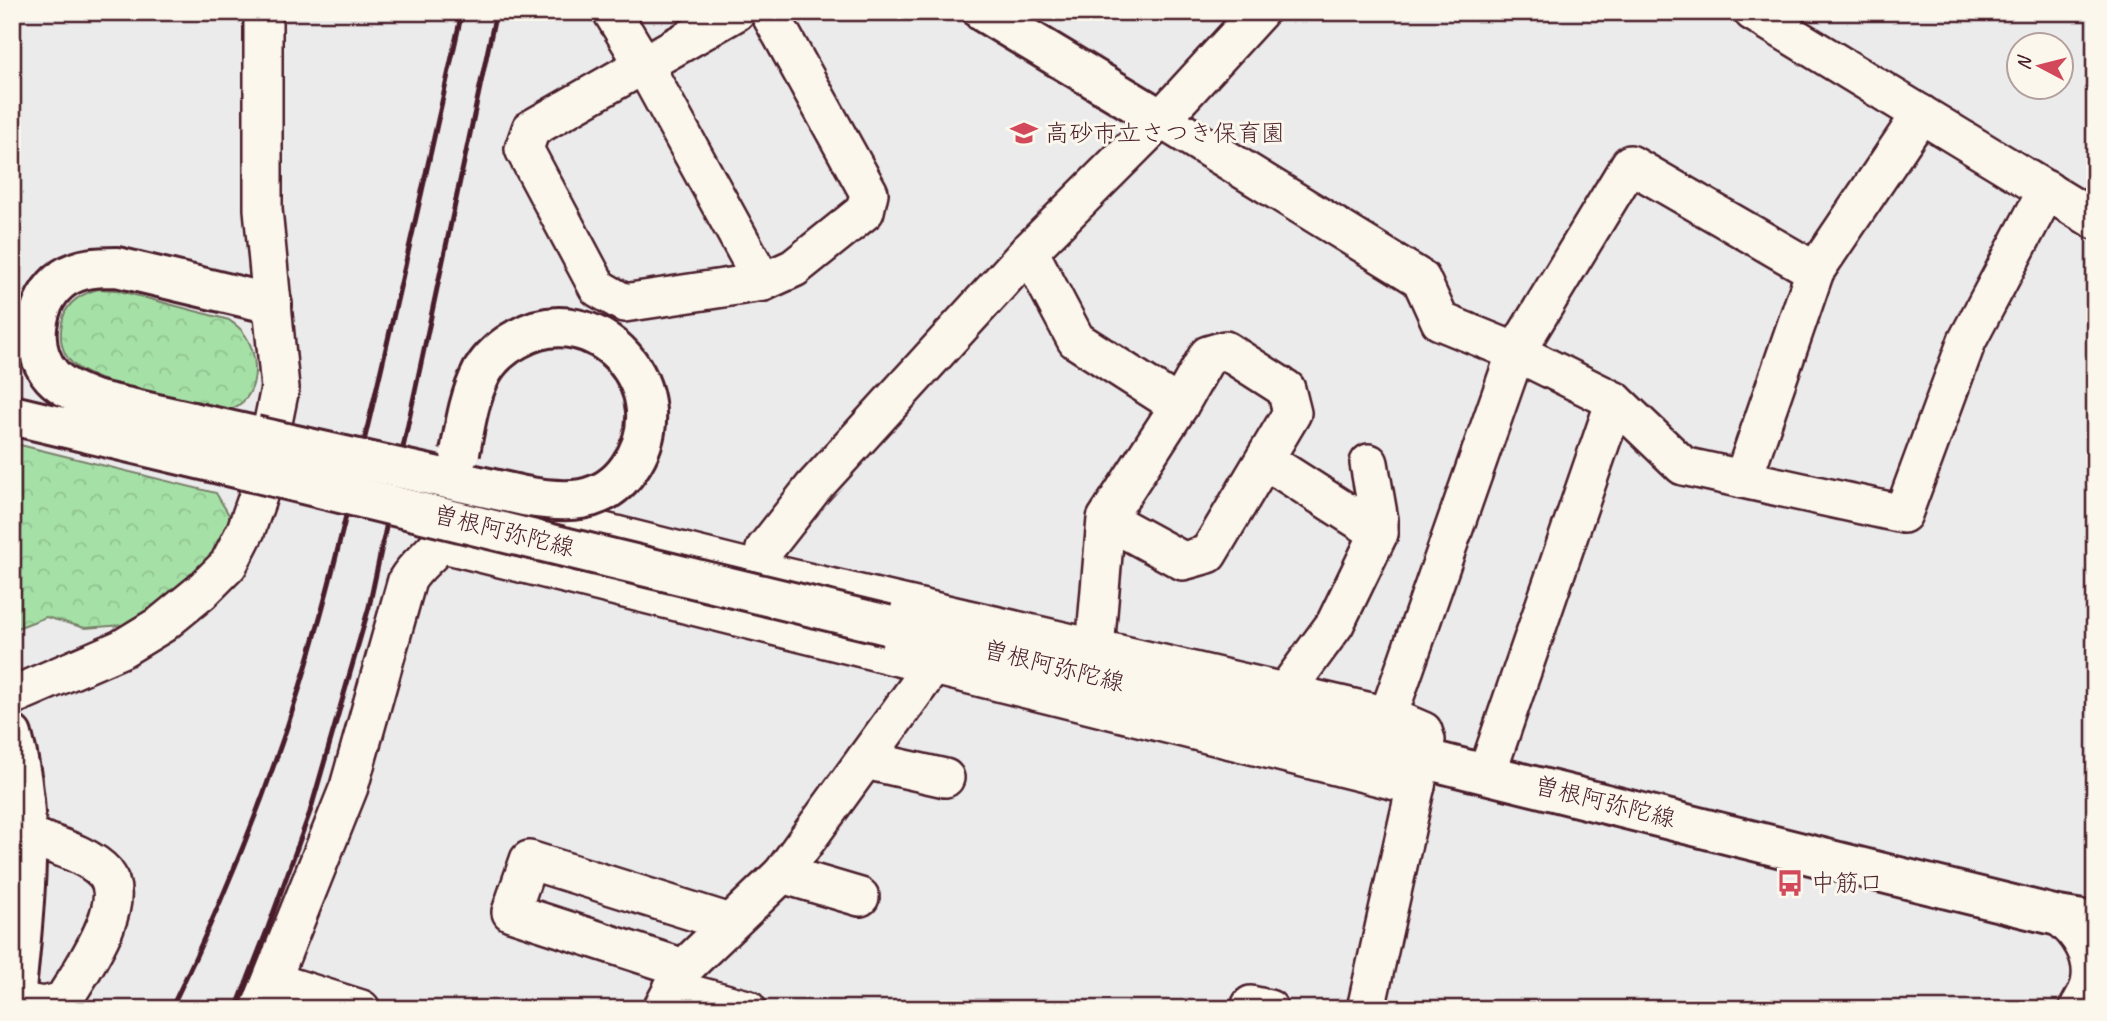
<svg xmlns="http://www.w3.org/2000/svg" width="2107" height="1021" viewBox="0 0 2107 1021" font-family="Caveat,'Klee One',sans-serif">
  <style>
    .forest { fill: url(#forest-crowns); stroke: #788069; stroke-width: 2 }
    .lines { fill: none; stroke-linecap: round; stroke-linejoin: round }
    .street-casing { stroke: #4a1f2b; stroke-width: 42 }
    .secondary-casing { stroke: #4a1f2b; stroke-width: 44 }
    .street { stroke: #fbf7ec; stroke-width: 37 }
    .secondary { stroke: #fbf7ec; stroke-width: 38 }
    .rail { stroke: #4a1f2b; stroke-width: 5 }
    .secondary-bridge-casing { stroke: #4a1f2b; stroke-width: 44; stroke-linecap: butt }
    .secondary-bridge { stroke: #fbf7ec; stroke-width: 38 }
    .labels { text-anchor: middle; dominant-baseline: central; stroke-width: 6; stroke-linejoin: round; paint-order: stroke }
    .poi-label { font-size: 24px; fill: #4a1f2b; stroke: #fbf7ec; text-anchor: start }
    .street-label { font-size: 24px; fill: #4a1f2b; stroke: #fbf7ec }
  </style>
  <defs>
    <pattern id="forest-crowns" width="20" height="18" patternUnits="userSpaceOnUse" patternTransform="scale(1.75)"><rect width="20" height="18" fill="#a5e1a7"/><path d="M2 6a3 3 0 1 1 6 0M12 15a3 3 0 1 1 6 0" fill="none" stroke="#90c190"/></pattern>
  </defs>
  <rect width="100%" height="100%" fill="#ebebec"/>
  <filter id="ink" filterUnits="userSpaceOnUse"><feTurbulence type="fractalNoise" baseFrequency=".0143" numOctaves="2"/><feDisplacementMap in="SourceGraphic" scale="14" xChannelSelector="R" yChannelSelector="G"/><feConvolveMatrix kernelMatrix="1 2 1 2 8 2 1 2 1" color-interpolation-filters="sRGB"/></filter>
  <g filter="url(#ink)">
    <!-- forest -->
    <g class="forest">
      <path d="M 98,289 L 116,290 L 229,320 C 233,323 239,327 242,331 C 261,353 262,403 226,410 C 221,410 215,409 210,409 C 179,401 91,384 72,363 C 61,352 59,339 62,323 C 64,304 81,294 98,289 Z"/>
      <polygon points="12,443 216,493 232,520 207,563 165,599 123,625 85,628 46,617 12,630"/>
    </g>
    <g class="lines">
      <defs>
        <g id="street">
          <polyline points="612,12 644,65 763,282"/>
          <polyline points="736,12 531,129 524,149 598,288 624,303 763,282 794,268 865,211 869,193 769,12"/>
          <polyline points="1753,12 2095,220"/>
          <polyline points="1161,119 1421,279 1440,321 1516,352 1615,401 1683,466 1903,514 1967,341 2047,190"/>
          <polyline points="1029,251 1076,340 1179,406"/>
          <polyline points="1265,460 1379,533"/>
          <polyline points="1743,479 1815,271 1921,114"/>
          <polyline points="504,507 760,571 1388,716 1423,731 1426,740 1366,1009"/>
          <polyline points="755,594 765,549 813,488 1029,251 1161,119 1259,12"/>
          <polyline points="1095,649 1106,519 1179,406 1208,355 1225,350 1286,389 1292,413 1208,554 1183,561 1106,519"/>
          <polyline points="1285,692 1335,624 1379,533 1379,520 1369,463"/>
          <polyline points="12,696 121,649 162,624 201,592 228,565 246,530 258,496 280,388 263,209 263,12"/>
          <polyline points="1388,716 1516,352 1630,164 1815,271"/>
          <polyline points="865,760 945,778"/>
          <polyline points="1487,773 1615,401"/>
          <polyline points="782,874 860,897"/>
          <path d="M 2058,916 C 2079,931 2096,957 2090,984 C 2088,993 2082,1001 2078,1009"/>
          <polyline points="684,968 511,912 529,860 730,923"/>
          <polyline points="272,981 361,1009"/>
          <polyline points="672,989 747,1009"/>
          <polyline points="1251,1005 1269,1009"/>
          <path d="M 14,1009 L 15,1001 L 44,1006 L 63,1001 C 80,972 131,904 105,873 C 89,854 49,844 27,835"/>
          <path d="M 260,1009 L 349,787 L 407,580 C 416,565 429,557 440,543 L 1416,786"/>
          <polyline points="662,1009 684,968 782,874 933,666"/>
        </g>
        <g id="secondary">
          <polyline points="983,12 1161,119"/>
          <polyline points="12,415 245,470"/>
          <path d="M 255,436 L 94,400 C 79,394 63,388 52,376 C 27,348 34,299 64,278 C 81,267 99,267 117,267 L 272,304"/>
          <polyline points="440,543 453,486"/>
          <polyline points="887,625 1899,877 2058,916 2095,922"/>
          <path d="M 12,735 C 37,821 23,914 15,1001"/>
        </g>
      </defs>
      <!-- street casing -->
      <use href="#street" class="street-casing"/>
      <!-- secondary casing -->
      <use href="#secondary" class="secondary-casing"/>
      <!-- street -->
      <use href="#street" class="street"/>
      <!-- secondary -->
      <use href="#secondary" class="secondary"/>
      <!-- rail -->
      <g class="rail">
        <path d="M 171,1009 C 221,906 265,799 299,690 C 322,616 340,541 358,466 C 395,315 428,164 462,12"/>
        <polyline points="236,1009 266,933 310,812 369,607 496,12"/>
      </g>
      <defs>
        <g id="secondary-bridge">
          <path d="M 255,436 L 524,496 C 564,503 603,506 629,468 C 684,391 596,293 517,339 C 504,346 490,358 482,372 C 469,397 465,426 460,453"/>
          <polyline points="245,470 887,625"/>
        </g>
      </defs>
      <!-- secondary-bridge casing -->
      <use href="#secondary-bridge" class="secondary-bridge-casing"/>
      <!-- secondary-bridge -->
      <use href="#secondary-bridge" class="secondary-bridge"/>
    </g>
  </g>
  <!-- icons -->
  <defs>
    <symbol id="school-bare" viewBox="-9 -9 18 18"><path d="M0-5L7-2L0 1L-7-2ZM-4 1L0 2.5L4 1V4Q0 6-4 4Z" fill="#d1495b" stroke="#fbf7ec" stroke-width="2.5" paint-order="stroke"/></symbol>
    <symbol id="bus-bare" viewBox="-9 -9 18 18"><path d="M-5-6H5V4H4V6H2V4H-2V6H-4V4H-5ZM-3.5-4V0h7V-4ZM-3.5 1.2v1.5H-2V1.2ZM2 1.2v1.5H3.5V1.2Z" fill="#d1495b" stroke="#fbf7ec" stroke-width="2.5" paint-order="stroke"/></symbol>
  </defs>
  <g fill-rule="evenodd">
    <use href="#school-bare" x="1005" y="114" width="38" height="38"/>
    <use href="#bus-bare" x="1771" y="864" width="38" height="38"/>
  </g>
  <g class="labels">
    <!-- poi labels -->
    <g class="poi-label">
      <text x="1045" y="133">高砂市立さつき保育園</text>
      <text x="1811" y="883">中筋口</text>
    </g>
    <!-- street labels -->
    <g class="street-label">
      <text transform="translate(504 531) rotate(14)">曽根阿弥陀線</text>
      <text transform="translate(1054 666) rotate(14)">曽根阿弥陀線</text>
      <text transform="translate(1605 802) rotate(14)">曽根阿弥陀線</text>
    </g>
  </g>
  <!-- margin -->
  <rect width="2107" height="1021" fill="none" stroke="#fbf7ec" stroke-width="42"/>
  <rect x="21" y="21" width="2065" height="979" fill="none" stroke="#4a1f2b" stroke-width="2.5" filter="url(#ink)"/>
  <!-- north arrow -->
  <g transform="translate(2040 66) rotate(277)"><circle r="33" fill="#fbf7ec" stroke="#b4a19f" stroke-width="2"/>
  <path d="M0-5L12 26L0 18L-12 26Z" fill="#d1495b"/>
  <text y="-10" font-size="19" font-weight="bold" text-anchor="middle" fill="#4a1f2b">N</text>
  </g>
</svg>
